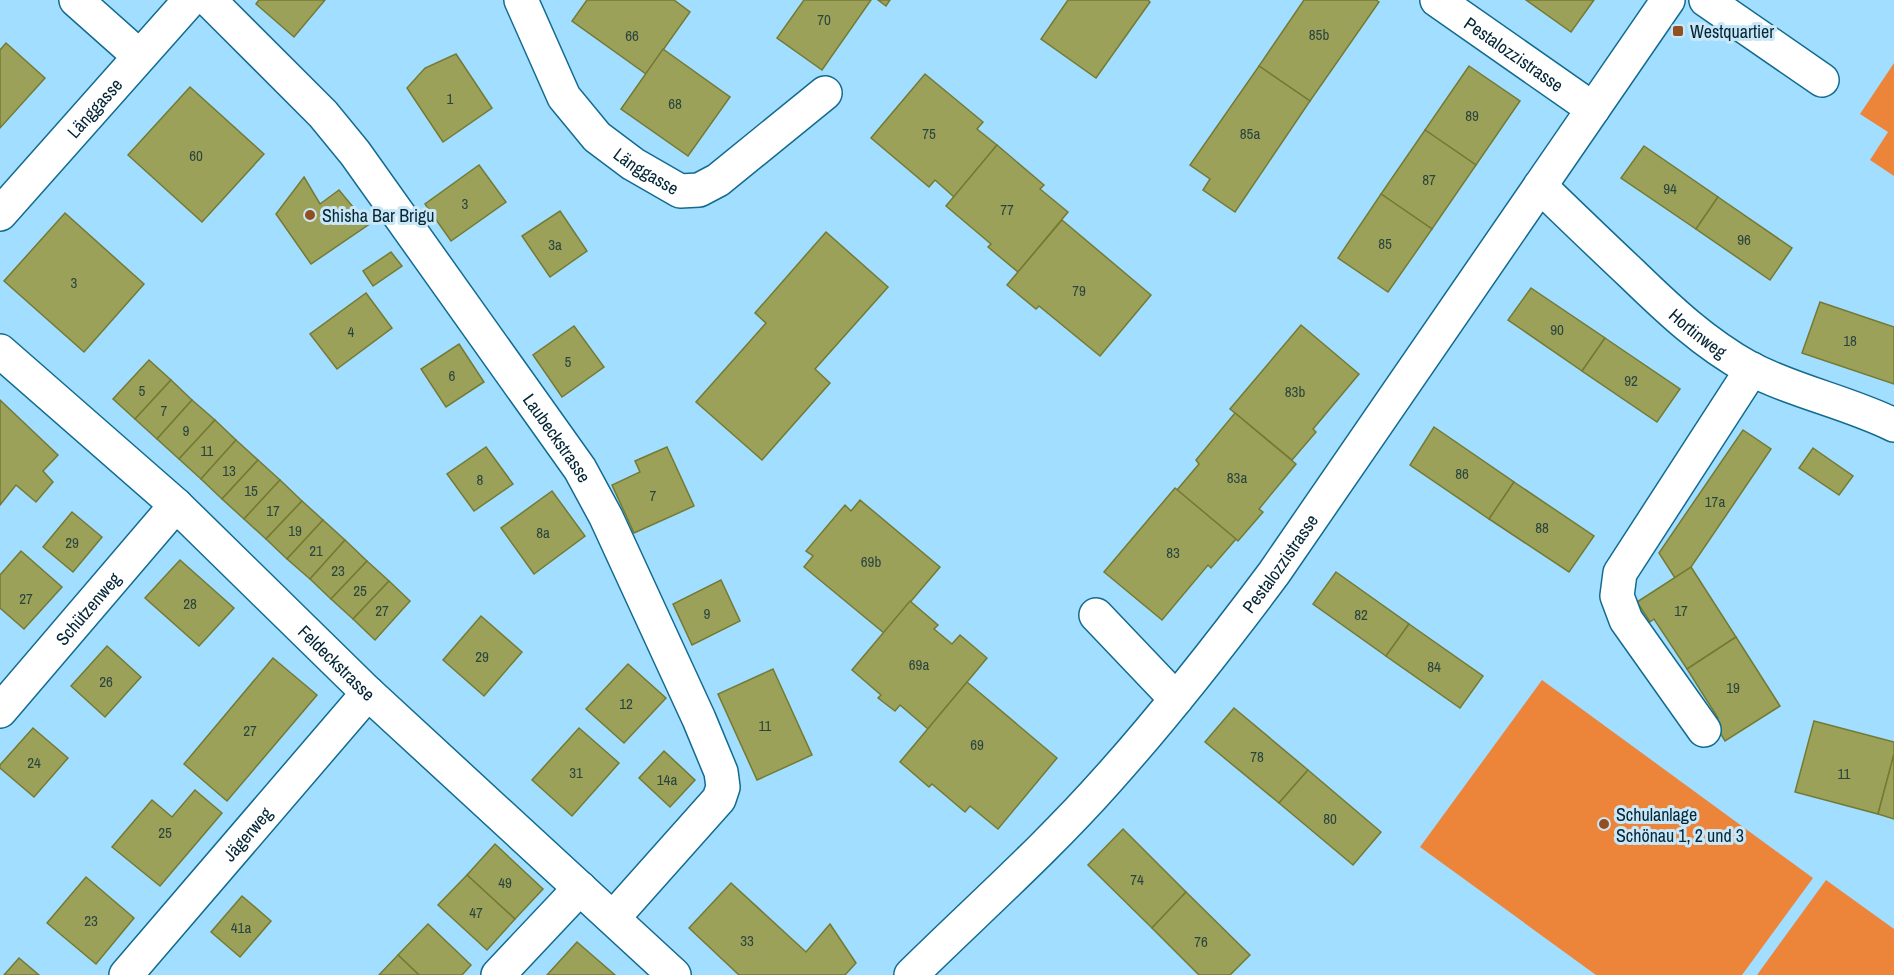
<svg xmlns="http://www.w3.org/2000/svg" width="1894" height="975" viewBox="0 0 1894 975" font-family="'Archivo Narrow',sans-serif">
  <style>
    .green { fill: #ec843a }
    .building { fill: #9ca159; stroke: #757a32; stroke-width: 1.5 }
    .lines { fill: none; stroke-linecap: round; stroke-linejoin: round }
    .minor-casing { stroke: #136b8f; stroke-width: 36 }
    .minor { stroke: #fff; stroke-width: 33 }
    .poi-dot { fill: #924f1f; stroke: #c9e7f7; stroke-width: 2 }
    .labels { text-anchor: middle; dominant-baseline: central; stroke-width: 6; stroke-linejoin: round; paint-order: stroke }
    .number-label { font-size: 15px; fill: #2a453f }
    .poi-label { font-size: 18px; fill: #042636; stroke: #c9e7f7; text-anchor: start }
    .street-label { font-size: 18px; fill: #042636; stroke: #c9e7f7 }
  </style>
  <rect width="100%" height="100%" fill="#a1deff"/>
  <!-- green -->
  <g class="green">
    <polygon points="1894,63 1894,176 1870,160 1888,132 1860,114"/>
    <polygon points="1542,680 1813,878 1742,975 1596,975 1420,847"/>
    <polygon points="1826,880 1894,929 1894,975 1757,975"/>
  </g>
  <!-- building -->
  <g class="building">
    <polygon points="259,0 325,0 294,37 256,4"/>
    <polygon points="587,0 674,0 690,12 646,74 572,21"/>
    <polygon points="804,0 871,0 822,70 777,38"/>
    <polygon points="878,0 890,0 886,6"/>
    <polygon points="1068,0 1148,0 1150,2 1096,78 1041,39"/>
    <polygon points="1304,0 1376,0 1379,2 1310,101 1259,66"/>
    <polygon points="1526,0 1594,0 1571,32"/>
    <polygon points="6,43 45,78 0,128 0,50"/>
    <polygon points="663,49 730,97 688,156 621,109"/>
    <polygon points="456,54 492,108 443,142 407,88 425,68"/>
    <polygon points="1259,66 1310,101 1235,212 1203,190 1210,179 1190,165"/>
    <polygon points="1469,66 1520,101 1476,165 1425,130"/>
    <polygon points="925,74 983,122 977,129 997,145 954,197 935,180 929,187 871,138"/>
    <polygon points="190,87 264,154 202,222 128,155"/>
    <polygon points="1425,130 1476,165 1432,229 1381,194"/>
    <polygon points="997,145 1044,185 1040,189 1068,212 1018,272 988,247 991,244 946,206"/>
    <polygon points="1644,146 1718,197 1696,229 1621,178"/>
    <polygon points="479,165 506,202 451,241 425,204"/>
    <polygon points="304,177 320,204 339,190 368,225 311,264 276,214"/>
    <polygon points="1381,194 1432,229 1388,292 1338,258"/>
    <polygon points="1718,197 1792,248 1770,280 1696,229"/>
    <polygon points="560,211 587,251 550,277 522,236"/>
    <polygon points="65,213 144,284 84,352 4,281"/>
    <polygon points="1062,220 1151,295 1100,356 1039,306 1036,309 1007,285"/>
    <polygon points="826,232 888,287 815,369 830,383 762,460 696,402 766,323 755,313"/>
    <polygon points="391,252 402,266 373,286 363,271"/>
    <polygon points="1531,288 1605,338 1582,371 1508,320"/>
    <polygon points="366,293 392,328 337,369 310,334"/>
    <polygon points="1820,302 1894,327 1894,384 1802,353"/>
    <polygon points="1301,325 1359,374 1313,429 1316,432 1292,460 1230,409"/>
    <polygon points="574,326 604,367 562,397 533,355"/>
    <polygon points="1605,338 1680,389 1657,422 1582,371"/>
    <polygon points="459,344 484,382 446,407 421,369"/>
    <polygon points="149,360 171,380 135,419 113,399"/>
    <polygon points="171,380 192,400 157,439 135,419"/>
    <polygon points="0,400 58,455 43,471 53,482 36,502 16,485 0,505"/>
    <polygon points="192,400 215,420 179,459 157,439"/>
    <polygon points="1235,413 1296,464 1259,509 1263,512 1238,541 1177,490 1199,464 1196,460"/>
    <polygon points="215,420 236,440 201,479 179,459"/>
    <polygon points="1434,427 1514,482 1489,519 1410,465"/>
    <polygon points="1743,430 1771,449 1691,567 1675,578 1659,553"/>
    <polygon points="236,440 258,460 222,499 201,479"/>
    <polygon points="486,447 513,484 474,511 447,474"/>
    <polygon points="667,447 694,506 634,533 612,485 640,472 635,461"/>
    <polygon points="1813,448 1853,476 1839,495 1799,468"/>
    <polygon points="258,460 280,480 244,519 222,499"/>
    <polygon points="280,480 302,501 266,539 244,519"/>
    <polygon points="1514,482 1594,536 1569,572 1489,519"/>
    <polygon points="1175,488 1236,539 1211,568 1208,565 1162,620 1104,572"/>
    <polygon points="552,491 585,536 534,574 501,528"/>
    <polygon points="860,500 940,567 884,633 804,567 813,556 806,551 845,505 851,511"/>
    <polygon points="302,501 323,520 287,559 266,539"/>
    <polygon points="72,512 102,537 73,572 43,547"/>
    <polygon points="323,520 345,540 310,579 287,559"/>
    <polygon points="345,540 367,561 331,599 310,579"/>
    <polygon points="21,551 62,587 24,629 0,608 0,575"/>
    <polygon points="180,560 234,608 199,646 145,598"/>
    <polygon points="367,561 389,581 353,619 331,599"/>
    <polygon points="1691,567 1736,637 1687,669 1654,619 1650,622 1637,602"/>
    <polygon points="1336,572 1409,624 1386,656 1313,604"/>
    <polygon points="721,580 740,621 692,645 673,604"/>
    <polygon points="389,581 410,601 375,640 353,619"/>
    <polygon points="910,601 938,625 934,629 952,644 960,635 987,658 928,729 900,705 895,711 878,698 881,695 852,670"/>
    <polygon points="481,616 522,652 484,696 443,660"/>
    <polygon points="1409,624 1483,676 1460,708 1386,656"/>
    <polygon points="1736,637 1780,706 1725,741 1713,721 1718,718 1687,669"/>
    <polygon points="107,646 141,677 105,717 71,686"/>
    <polygon points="273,658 317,695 227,801 184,764"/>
    <polygon points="628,664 666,698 624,743 586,709"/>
    <polygon points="773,669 812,755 757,780 718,694"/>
    <polygon points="967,682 1057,758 998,829 970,806 965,812 932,784 929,787 900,762"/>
    <polygon points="1234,708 1308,770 1279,803 1205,742"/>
    <polygon points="1814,721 1894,742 1894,754 1878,814 1795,792"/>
    <polygon points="33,728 68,758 34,797 0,768 0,765"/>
    <polygon points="579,728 619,763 572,816 532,780"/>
    <polygon points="664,751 695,780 670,807 639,778"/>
    <polygon points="1894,754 1894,819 1878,814"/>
    <polygon points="1308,770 1381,832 1353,865 1279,803"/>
    <polygon points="195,790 222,813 160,886 112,847 152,800 172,817"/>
    <polygon points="1123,829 1186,892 1152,928 1088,865"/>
    <polygon points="495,844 543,889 515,919 467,875"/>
    <polygon points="467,875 515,919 487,950 438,905"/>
    <polygon points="86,877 134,918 96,964 47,923"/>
    <polygon points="731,883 806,952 830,924 856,963 845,975 739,975 689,928"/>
    <polygon points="1186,892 1250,955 1230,975 1199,975 1152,928"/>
    <polygon points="242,896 271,921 240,957 211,932"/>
    <polygon points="428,924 471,965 462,975 419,975 398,955"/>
    <polygon points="577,942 615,975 547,975"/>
    <polygon points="398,955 419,975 379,975"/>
    <polygon points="19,958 39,975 4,975"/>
  </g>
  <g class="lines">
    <defs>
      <g id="minor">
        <polyline points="76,0 139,56"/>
        <path id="s1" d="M 209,0 L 323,114 L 355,153 L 580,469 L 606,517 L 699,719 L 721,772 L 723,787 L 719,799 L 613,918"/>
        <path id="s2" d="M 521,0 L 564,97 L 597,137 L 633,164 L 680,191 L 699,190 L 718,180 L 825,93"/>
        <path id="s3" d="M 1437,0 L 1593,109"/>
        <polyline points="1706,0 1822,80"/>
        <path id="s4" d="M 1540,186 C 1570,215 1601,245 1632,274 C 1669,310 1704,343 1749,368 C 1795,392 1847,402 1894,425"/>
        <path id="s5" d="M 0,214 L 190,0"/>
        <path id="s6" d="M 0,351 L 176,505 L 368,693 L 674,975"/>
        <polyline points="1096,615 1176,699"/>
        <path id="s7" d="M 0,711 L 176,505"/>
        <polyline points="1704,730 1626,620 1617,596 1620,573 1752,369"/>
        <path id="s8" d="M 126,975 L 368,693"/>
        <polyline points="498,975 580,888"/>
        <path id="s9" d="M 911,975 C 977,910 1047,848 1108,779 C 1167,713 1221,644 1274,573 L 1668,0"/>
      </g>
    </defs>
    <!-- minor casing -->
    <use href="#minor" class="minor-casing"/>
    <!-- minor -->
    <use href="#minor" class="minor"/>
  </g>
  <!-- markers -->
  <g class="poi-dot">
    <rect x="1672" y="25" width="12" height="12" rx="3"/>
    <circle cx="310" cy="215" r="6"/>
    <circle cx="1604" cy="824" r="6"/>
  </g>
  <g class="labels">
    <!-- number labels -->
    <g class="number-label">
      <text x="824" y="19">70</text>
      <text x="1319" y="34">85b</text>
      <text x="632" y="35">66</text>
      <text x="450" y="98">1</text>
      <text x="675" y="103">68</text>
      <text x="1472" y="115">89</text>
      <text x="929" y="133">75</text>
      <text x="1250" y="133">85a</text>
      <text x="196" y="155">60</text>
      <text x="1429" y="179">87</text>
      <text x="1670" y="188">94</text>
      <text x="465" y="203">3</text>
      <text x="1007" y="209">77</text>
      <text x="1744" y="239">96</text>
      <text x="1385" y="243">85</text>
      <text x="555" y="244">3a</text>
      <text x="74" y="282">3</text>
      <text x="1079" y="290">79</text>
      <text x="1557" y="329">90</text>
      <text x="351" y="331">4</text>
      <text x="1850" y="340">18</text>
      <text x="568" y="361">5</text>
      <text x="452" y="375">6</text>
      <text x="1631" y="380">92</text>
      <text x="142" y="390">5</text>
      <text x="1295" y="391">83b</text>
      <text x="164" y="410">7</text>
      <text x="186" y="430">9</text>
      <text x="207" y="450">11</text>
      <text x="229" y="470">13</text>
      <text x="1462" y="473">86</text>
      <text x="1237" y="477">83a</text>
      <text x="480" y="479">8</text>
      <text x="251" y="490">15</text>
      <text x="653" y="495">7</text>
      <text x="1715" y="501">17a</text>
      <text x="273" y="510">17</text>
      <text x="1542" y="527">88</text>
      <text x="295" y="530">19</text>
      <text x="543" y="532">8a</text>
      <text x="72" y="542">29</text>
      <text x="316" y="550">21</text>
      <text x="1173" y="552">83</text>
      <text x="871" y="561">69b</text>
      <text x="338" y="570">23</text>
      <text x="360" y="590">25</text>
      <text x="26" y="598">27</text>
      <text x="190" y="603">28</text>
      <text x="382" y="610">27</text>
      <text x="1681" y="610">17</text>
      <text x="707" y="613">9</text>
      <text x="1361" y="614">82</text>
      <text x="482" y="656">29</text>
      <text x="919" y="664">69a</text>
      <text x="1434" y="666">84</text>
      <text x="106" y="681">26</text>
      <text x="1733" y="687">19</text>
      <text x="626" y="703">12</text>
      <text x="765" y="725">11</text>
      <text x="250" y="730">27</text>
      <text x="977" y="744">69</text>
      <text x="1257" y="756">78</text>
      <text x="34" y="762">24</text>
      <text x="576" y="772">31</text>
      <text x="1844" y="773">11</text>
      <text x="667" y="779">14a</text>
      <text x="1330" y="818">80</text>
      <text x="165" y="832">25</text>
      <text x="1137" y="879">74</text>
      <text x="505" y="882">49</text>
      <text x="476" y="912">47</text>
      <text x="91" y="920">23</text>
      <text x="241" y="927">41a</text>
      <text x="747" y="940">33</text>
      <text x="1201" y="941">76</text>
    </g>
    <!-- poi labels -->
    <g class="poi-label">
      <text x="1690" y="31">Westquartier</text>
      <text x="322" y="215">Shisha Bar Brigu</text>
      <text x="1616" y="814">Schulanlage<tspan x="1616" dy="21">Schönau 1, 2 und 3</tspan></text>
    </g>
    <!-- street labels -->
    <g class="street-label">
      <text stroke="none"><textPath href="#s3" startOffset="94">Pestalozzistrasse</textPath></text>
      <text stroke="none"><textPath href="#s5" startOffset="142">Länggasse</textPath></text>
      <text stroke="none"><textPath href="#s2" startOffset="218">Länggasse</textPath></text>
      <text stroke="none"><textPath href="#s4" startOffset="216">Hortinweg</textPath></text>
      <text stroke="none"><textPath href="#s1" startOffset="561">Laubeckstrasse</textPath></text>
      <text stroke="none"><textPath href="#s9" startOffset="554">Pestalozzistrasse</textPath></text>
      <text stroke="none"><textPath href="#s7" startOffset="135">Schützenweg</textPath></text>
      <text stroke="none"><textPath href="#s6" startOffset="459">Feldeckstrasse</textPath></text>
      <text stroke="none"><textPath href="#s8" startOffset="186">Jägerweg</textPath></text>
    </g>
  </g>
</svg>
